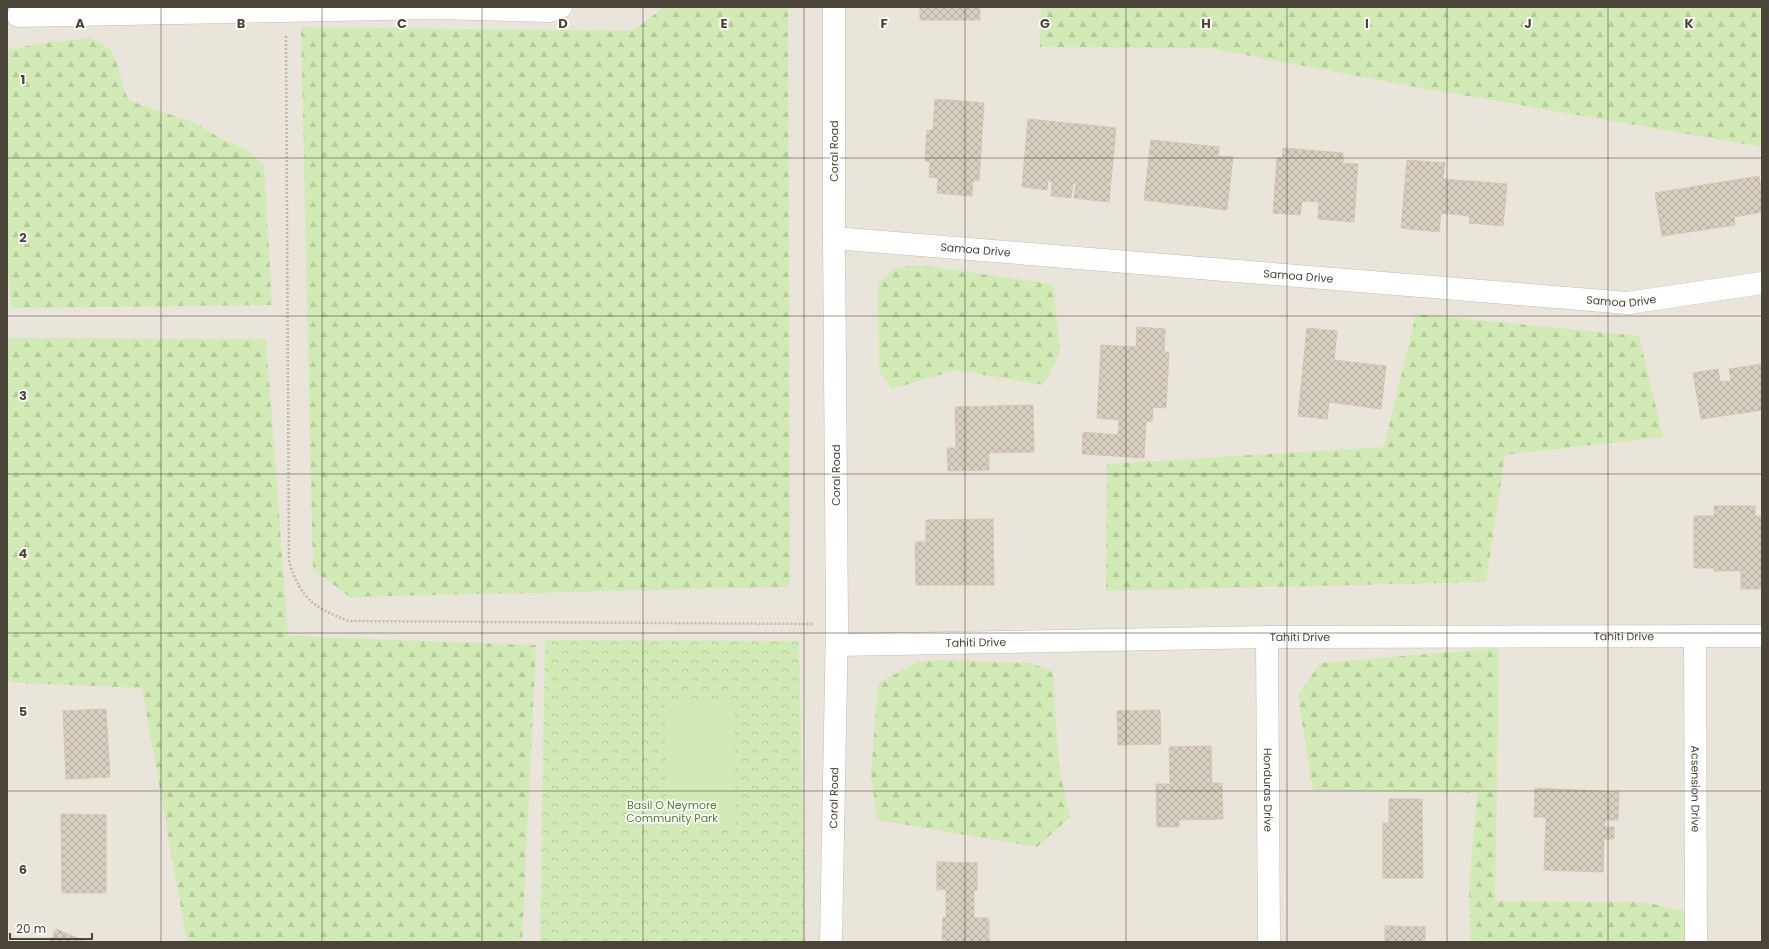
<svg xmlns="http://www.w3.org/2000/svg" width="1769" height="949" viewBox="0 0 1769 949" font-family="Poppins,sans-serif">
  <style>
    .residential { fill: #eae5da }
    .forest { fill: url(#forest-firs) }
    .park { fill: url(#park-crowns) }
    .pitch { fill: #d2eab5 }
    .building { fill: url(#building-cross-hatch); stroke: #d3c7b4 }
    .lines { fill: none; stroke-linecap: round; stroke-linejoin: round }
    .minor-casing { stroke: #c2bbae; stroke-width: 23 }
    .path { stroke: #c4b79f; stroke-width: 2.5; stroke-dasharray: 2 2; stroke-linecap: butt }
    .minor { stroke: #fff; stroke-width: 22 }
    .grid { fill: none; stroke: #4b4439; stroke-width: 1; stroke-opacity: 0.55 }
    .labels { text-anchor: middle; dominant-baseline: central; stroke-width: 3.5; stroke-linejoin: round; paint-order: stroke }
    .street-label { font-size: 11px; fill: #4b4439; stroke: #fff }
    .park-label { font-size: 11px; fill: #4a7f2a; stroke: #fff }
    .grid-label { font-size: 13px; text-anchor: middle; font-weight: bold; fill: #4b4439; stroke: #fff; stroke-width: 3.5; stroke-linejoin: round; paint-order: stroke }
  </style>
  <defs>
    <pattern id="forest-firs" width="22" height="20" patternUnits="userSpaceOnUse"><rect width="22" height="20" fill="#d2eab5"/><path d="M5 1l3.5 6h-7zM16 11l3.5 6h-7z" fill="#b6ca9c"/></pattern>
    <pattern id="park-crowns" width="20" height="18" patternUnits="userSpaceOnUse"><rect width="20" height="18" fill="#d2eab5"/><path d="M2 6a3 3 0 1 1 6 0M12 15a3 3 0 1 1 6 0" fill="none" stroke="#b6ca9c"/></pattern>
    <pattern id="building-cross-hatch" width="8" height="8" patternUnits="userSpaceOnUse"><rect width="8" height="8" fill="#d8cfc1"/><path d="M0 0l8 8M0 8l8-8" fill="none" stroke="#b1aa9e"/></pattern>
  </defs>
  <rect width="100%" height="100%" fill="#f6f3ec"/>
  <!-- residential -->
  <rect class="residential" x="7" y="7" width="1755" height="935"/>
  <!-- forest -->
  <g class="forest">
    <polygon points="664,7 788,7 790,587 350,597 313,570 301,27 633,31"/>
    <polygon points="1041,7 1762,7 1762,147 1405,85 1209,48 1040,47"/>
    <path d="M 89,38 C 126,50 113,75 130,101 L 196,123 L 216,136 L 247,150 L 264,166 L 272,305 L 11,308 L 7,257 L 7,51 L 42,43 Z"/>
    <polygon points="918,265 1053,284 1060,353 1043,385 956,370 892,389 879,371 878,283 895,268"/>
    <polygon points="1416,314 1639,336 1663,437 1505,455 1486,582 1106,591 1107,464 1384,447"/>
    <polygon points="7,338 266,339 288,636 536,645 522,942 187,942 142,688 19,683 7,681"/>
    <polygon points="1499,648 1495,901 1644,902 1685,911 1686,942 1471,942 1469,892 1477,793 1313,790 1298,696 1320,663"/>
    <polygon points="941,660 1031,663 1053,672 1059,767 1070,817 1037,847 877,820 871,775 878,683 918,662"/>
  </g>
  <!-- park -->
  <polygon class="park" points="545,640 799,641 805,942 540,942"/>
  <!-- pitch -->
  <polygon class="pitch" points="734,699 736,824 667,825 665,700"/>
  <!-- building -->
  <g class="building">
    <rect x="920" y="7" width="60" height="13"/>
    <polygon points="935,99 984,103 979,181 973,180 972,196 937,193 938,178 929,177 930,161 925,161 927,130 933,130"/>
    <polygon points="1028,119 1116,128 1109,202 1074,198 1076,183 1073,183 1071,198 1051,196 1052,181 1048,181 1047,190 1022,187"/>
    <polygon points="1151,140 1219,147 1218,156 1233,157 1227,210 1144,200"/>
    <polygon points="1283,148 1343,153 1343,163 1358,164 1354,222 1318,219 1319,202 1302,201 1300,215 1273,213 1277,158 1282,158"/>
    <polygon points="1407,160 1445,163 1443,179 1507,184 1503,226 1469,223 1470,216 1441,213 1439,232 1401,228"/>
    <polygon points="1759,176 1762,192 1762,212 1734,217 1735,225 1662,236 1655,193"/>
    <polygon points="1137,327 1165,329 1164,352 1169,352 1166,408 1153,407 1152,422 1146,421 1144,458 1082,454 1083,432 1118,435 1119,420 1097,418 1101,345 1136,347"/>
    <polygon points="1307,328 1337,331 1334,360 1386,366 1381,409 1329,402 1327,419 1298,416"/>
    <polygon points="1762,364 1762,410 1701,419 1693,373 1718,369 1720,382 1731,381 1729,369"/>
    <polygon points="1033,405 1034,452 989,453 989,470 948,471 947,448 956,448 955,407"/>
    <polygon points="1714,506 1755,506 1755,516 1762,516 1762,589 1741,589 1741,571 1714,571 1714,568 1694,568 1694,516 1714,516"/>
    <polygon points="993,519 994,585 916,585 915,542 926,542 926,520"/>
    <polygon points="106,709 110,777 66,779 63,711"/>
    <polygon points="1160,710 1161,744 1118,745 1117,711"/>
    <polygon points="1211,746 1212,783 1222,783 1223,819 1179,820 1179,827 1157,827 1156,784 1170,784 1169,747"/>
    <polygon points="1535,788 1619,792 1618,820 1605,820 1605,827 1614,827 1614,839 1604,839 1603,872 1544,870 1546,817 1534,817"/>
    <polygon points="1389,799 1422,799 1423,878 1383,878 1383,823 1389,824"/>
    <polygon points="61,814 106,815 106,893 62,893"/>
    <polygon points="937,862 977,863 977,890 974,890 974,918 989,918 989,942 942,942 943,917 946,918 946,889 937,890"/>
    <polygon points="1385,926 1425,927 1425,942 1385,942"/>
    <polygon points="56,929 87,942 50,942"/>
  </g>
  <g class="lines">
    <defs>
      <g id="minor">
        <polyline points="18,16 435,8 550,11 561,7"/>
        <path id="s1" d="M 834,238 L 1628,303 L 1762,283"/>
        <path id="s2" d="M 1695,636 L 1696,942"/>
        <path id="s3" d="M 1267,637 L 1269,942"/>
        <path id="s4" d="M 837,645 L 1267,637 L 1762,636"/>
        <path id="s5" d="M 831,942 L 837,624 L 834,238 L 834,7"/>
      </g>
    </defs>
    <!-- minor casing -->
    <use href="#minor" class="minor-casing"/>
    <!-- path -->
    <path class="path" d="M 286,36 L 289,562 C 301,599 314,608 349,621 L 813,624"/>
    <!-- minor -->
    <use href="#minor" class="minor"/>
  </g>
  <!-- grid -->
  <path class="grid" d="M 161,7 L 161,942M 322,7 L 322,942M 482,7 L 482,942M 643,7 L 643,942M 804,7 L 804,942M 965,7 L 965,942M 1126,7 L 1126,942M 1287,7 L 1287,942M 1447,7 L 1447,942M 1608,7 L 1608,942M 7,158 L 1762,158M 7,316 L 1762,316M 7,474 L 1762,474M 7,633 L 1762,633M 7,791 L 1762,791"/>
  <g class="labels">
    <!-- street labels -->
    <g class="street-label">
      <text transform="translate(834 151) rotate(-90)">Coral Road</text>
      <text stroke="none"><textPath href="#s1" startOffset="142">Samoa Drive</textPath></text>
      <text stroke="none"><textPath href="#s1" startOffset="466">Samoa Drive</textPath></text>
      <text stroke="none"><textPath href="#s1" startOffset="790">Samoa Drive</textPath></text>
      <text transform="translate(836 475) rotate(-90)">Coral Road</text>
      <text stroke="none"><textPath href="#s4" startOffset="787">Tahiti Drive</textPath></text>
      <text stroke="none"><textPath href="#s4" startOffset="463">Tahiti Drive</textPath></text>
      <text stroke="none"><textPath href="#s4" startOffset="139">Tahiti Drive</textPath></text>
      <text stroke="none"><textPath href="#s2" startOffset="153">Acsension Drive</textPath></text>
      <text stroke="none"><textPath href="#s3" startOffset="153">Honduras Drive</textPath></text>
      <text stroke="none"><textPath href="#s5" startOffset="144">Coral Road</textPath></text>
    </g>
    <!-- park labels -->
    <g class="park-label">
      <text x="672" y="805">Basil O Neymore<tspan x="672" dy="13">Community Park</tspan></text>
    </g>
  </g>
  <g class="grid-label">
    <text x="80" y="28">A</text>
    <text x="241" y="28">B</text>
    <text x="402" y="28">C</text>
    <text x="563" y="28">D</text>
    <text x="724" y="28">E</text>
    <text x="884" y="28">F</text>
    <text x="1045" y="28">G</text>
    <text x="1206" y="28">H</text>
    <text x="1367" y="28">I</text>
    <text x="1528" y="28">J</text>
    <text x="1689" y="28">K</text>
    <text x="23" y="84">1</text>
    <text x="23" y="242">2</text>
    <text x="23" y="400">3</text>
    <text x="23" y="558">4</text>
    <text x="23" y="716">5</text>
    <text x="23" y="874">6</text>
  </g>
  <!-- border -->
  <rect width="1769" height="949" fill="none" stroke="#4b4439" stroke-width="16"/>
  <!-- scale -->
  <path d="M10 933v6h82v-6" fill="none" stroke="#4b4439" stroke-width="2"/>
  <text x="16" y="933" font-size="12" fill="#4b4439" stroke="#ffffff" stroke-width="3" paint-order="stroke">20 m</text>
</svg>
